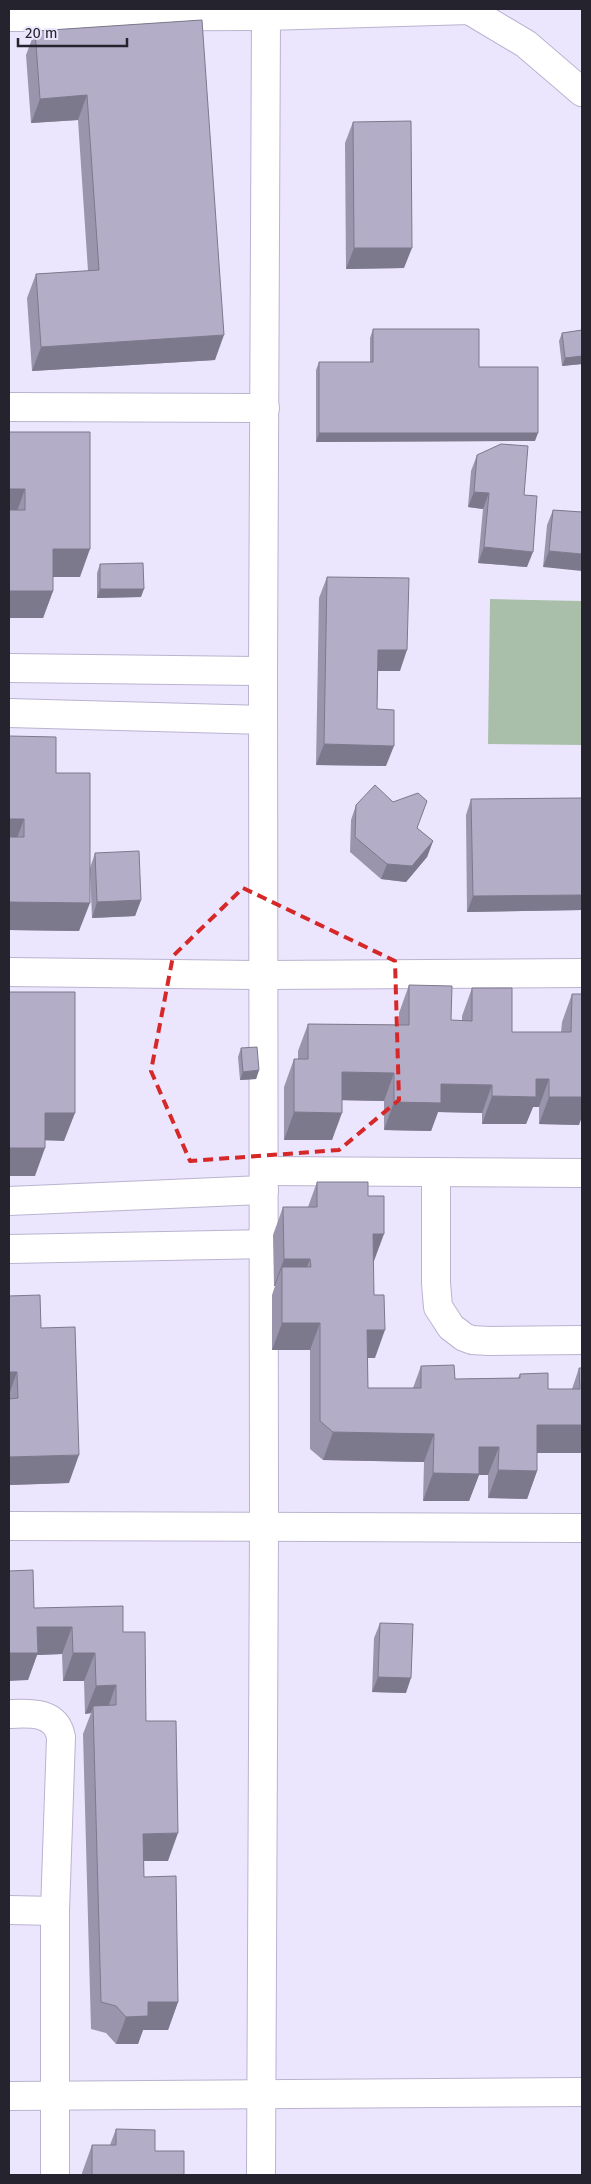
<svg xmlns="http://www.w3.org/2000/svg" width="591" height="2184" viewBox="0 0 591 2184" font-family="'Fira Sans',sans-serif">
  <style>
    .green { fill: #aabfa9 }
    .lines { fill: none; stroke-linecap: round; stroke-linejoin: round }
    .minor-casing { stroke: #bab3cf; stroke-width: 30 }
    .minor { stroke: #fff; stroke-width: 28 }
    .wall { fill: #9a95ac }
    .shaded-wall { fill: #7d798c }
    .building { fill: #b3adc8; stroke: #7d798c }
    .marked { fill: none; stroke: #d62828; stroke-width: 4; stroke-dasharray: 10 6; stroke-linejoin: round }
  </style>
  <rect width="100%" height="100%" fill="#ebe6fd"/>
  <!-- green -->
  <polygon class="green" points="490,599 582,601 582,745 488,744"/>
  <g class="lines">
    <defs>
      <g id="minor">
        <polyline points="9,17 266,16 469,10 526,44 582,92"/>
        <polyline points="9,407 265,408"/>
        <polyline points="9,668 263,671"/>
        <polyline points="9,713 263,720"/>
        <polyline points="9,972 265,975 582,973"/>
        <polyline points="264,1171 582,1173"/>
        <polyline points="436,1172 436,1283 438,1307 451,1327 464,1337 472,1340 489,1341 582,1340"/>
        <polyline points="9,1201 264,1190"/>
        <polyline points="9,1249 264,1244"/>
        <polyline points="9,1526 582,1528"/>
        <path d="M 9,1714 C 30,1713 56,1711 61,1737 L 55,1911 L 55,2175"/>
        <polyline points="9,1910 55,1911"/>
        <polyline points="9,2096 582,2092"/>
        <polyline points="261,2175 264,1527 263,671 266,16"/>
      </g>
    </defs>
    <!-- minor casing -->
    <use href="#minor" class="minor-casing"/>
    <!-- minor -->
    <use href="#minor" class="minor"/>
  </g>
  <!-- wall -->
  <g class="wall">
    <polygon points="202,20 215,360 32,371 27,298 36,274 88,271 78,120 31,123 26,55 35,31"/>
    <polygon points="353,122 404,268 346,269 345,143"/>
    <polygon points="373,329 479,367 535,441 316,442 316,370 319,362 370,362 370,338"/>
    <polygon points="582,330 582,364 562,366 559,341 562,333"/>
    <polygon points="9,432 80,577 53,577 53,591 43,618 9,618"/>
    <polygon points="477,455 524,495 527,567 478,563 483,509 468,507 471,471"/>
    <polygon points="553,510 582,512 543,567 547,525"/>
    <polygon points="100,564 141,597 97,598 97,573"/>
    <polygon points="327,577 400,671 378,671 377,709 386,766 316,765 319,598"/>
    <polygon points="9,736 56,773 90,868 95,853 141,900 135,916 92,918 90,872 79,931 9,930"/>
    <polygon points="582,798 582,910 467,912 466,815 471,799"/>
    <polygon points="356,805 417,828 433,841 427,857 406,882 381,879 350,852 351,820"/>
    <polygon points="409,985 451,1020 462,1021 462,1016 472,988 512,1032 561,1032 562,1022 572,994 579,1125 539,1124 539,1107 533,1107 526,1124 482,1124 482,1113 438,1112 431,1131 384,1130 384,1101 342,1100 332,1140 284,1140 284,1087 294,1059 298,1059 298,1051 308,1024 399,1025 399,1013"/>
    <polygon points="241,1048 259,1070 256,1079 240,1080 238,1057"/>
    <polygon points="317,1182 368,1196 374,1261 373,1261 375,1358 368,1358 368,1388 413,1388 421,1366 455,1379 518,1378 520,1374 548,1389 572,1389 579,1368 582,1368 582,1453 537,1453 537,1471 527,1499 488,1498 488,1475 479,1475 469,1501 423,1501 424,1462 323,1460 310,1449 310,1350 272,1350 272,1295 275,1286 274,1286 273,1235 283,1207 308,1207"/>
    <polygon points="9,1296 41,1328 69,1483 9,1485"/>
    <polygon points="34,1608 123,1632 146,1721 168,1861 144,1861 144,1877 178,2002 168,2030 143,2030 138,2044 116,2044 106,2033 91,2029 83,1734 91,1713 85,1714 84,1681 63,1681 62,1654 37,1655 28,1680"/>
    <polygon points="380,1623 406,1693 372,1692 374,1638"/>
    <polygon points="116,2129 155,2151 184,2175 82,2175 82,2173 92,2145 110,2145"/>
  </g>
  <!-- shaded-wall -->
  <g class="shaded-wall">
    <polygon points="87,95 78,120 31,123 40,99"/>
    <polygon points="354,248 412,248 404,268 346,269"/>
    <polygon points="224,335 215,360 32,371 41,347"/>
    <polygon points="582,356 582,364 562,366 565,358"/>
    <polygon points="319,433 538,433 535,441 316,442"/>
    <polygon points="9,489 25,489 15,517 9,517"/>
    <polygon points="474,492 489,493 483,509 468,507"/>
    <polygon points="484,547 533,552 527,567 478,563"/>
    <polygon points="53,549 90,549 80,577 43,577"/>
    <polygon points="549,551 582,554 582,571 543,567"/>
    <polygon points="100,589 144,589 141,597 97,598"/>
    <polygon points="9,591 53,591 43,618 9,618"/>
    <polygon points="378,650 407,650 400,671 371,671"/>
    <polygon points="324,744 394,746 386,766 316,765"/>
    <polygon points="9,819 24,819 14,847 9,847"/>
    <polygon points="433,841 427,857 406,882 381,879 387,864"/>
    <polygon points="582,895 582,910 467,912 473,896"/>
    <polygon points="141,900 135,916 92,918 97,902"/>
    <polygon points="9,902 90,903 79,931 9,930"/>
    <polygon points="259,1070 256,1079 240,1080 243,1072"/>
    <polygon points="342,1072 394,1073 384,1101 332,1100"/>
    <polygon points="536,1079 549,1079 539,1107 533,1107 526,1124 482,1124 492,1096"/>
    <polygon points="441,1084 492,1085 482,1113 438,1112 431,1131 384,1130 394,1102"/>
    <polygon points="549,1097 582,1097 582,1117 579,1125 539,1124"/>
    <polygon points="294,1112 342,1113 332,1140 284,1140"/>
    <polygon points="45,1113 75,1113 64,1141 35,1140"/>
    <polygon points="9,1148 45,1148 35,1176 9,1176"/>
    <polygon points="373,1234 384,1234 374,1261 363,1262"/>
    <polygon points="284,1259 310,1259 300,1286 282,1267 275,1286 274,1286"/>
    <polygon points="282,1323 320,1323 310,1350 272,1350"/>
    <polygon points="367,1330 385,1330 375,1358 357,1358"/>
    <polygon points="9,1372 17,1372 9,1395"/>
    <polygon points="537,1425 582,1425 582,1453 527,1453"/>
    <polygon points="333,1432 434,1434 424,1462 323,1460"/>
    <polygon points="479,1447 499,1447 488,1475 479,1475 469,1501 423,1501 433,1473"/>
    <polygon points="79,1455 69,1483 9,1485 9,1457"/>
    <polygon points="498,1470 537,1471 527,1499 488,1498"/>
    <polygon points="37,1627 72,1627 62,1654 37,1655 28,1680 9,1681 9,1653"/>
    <polygon points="73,1653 95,1653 84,1681 63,1681"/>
    <polygon points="378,1677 411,1678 406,1693 372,1692"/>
    <polygon points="116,1685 106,1713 93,1706 91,1713 85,1714 96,1686"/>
    <polygon points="178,1833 168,1861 133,1861 143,1834"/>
    <polygon points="148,2002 178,2002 168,2030 143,2030 138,2044 116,2044 126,2017"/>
  </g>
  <!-- building -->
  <g class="building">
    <polygon points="202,20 224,335 41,347 36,274 99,270 87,95 40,99 35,31"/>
    <polygon points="411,121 412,248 354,248 353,122"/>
    <polygon points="373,329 479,329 479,367 538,367 538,433 319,433 319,362 373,362"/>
    <polygon points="582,330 582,356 565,358 562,333"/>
    <polygon points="9,432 90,432 90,549 53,549 53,591 9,591 9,510 25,510 25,489 9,489"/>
    <polygon points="501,444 528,446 524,495 537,496 533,552 484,547 489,493 474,492 477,455"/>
    <polygon points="553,510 582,512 582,554 549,551"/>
    <polygon points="143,563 144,589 100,589 100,564"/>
    <polygon points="327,577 409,578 407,650 378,650 377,709 394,710 394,746 324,744"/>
    <polygon points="9,736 56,737 56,773 90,773 90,903 9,902 9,837 24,837 24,819 9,819"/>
    <polygon points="375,785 393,802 418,793 427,801 417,828 433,841 412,866 387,864 355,837 356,805"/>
    <polygon points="582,798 582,895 473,896 471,799"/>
    <polygon points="139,851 141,900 97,902 95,853"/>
    <polygon points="409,985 452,986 451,1020 472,1021 472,988 512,988 512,1032 571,1032 572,994 582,994 582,1097 549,1097 549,1079 536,1079 536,1097 492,1096 492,1085 441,1084 441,1103 394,1102 394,1073 342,1072 342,1113 294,1112 294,1059 308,1059 308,1024 409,1025"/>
    <polygon points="9,992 75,992 75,1113 45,1113 45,1148 9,1148"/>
    <polygon points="257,1047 259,1070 243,1072 241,1048"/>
    <polygon points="317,1182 368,1182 368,1196 384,1196 384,1234 373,1234 374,1295 384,1295 385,1330 367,1330 368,1388 421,1388 421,1366 454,1365 455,1379 520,1378 520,1374 548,1373 548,1389 580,1389 579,1368 582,1368 582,1425 537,1425 537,1471 498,1470 499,1447 479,1447 479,1474 433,1473 434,1434 333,1432 320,1421 320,1323 282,1323 282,1267 311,1267 310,1259 284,1259 283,1207 317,1207"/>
    <polygon points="40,1295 41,1328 75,1327 79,1455 9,1457 9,1399 18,1398 17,1372 9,1372 9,1296"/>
    <polygon points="33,1570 34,1608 123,1606 123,1632 145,1632 146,1721 176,1721 178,1833 143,1834 144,1877 176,1876 178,2002 148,2002 148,2016 126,2017 116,2006 101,2002 93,1706 116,1705 116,1685 96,1686 95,1653 73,1653 72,1627 37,1627 38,1653 9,1653 9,1571"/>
    <polygon points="380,1623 413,1624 411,1678 378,1677"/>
    <polygon points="116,2129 155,2130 155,2151 184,2151 184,2175 92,2175 92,2145 116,2145"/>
  </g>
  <!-- marked area -->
  <path class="marked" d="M 243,888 L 395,961 L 399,1100 L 339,1150 L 190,1161 L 151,1071 L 173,956 Z"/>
  <!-- border -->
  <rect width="591" height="2184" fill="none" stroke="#25232d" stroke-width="20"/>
  <!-- scale -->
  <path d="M18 38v8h109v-8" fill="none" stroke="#25232d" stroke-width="2.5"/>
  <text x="25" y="38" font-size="15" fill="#25232d" stroke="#ebe6fd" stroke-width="4" paint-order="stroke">20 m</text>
</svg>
